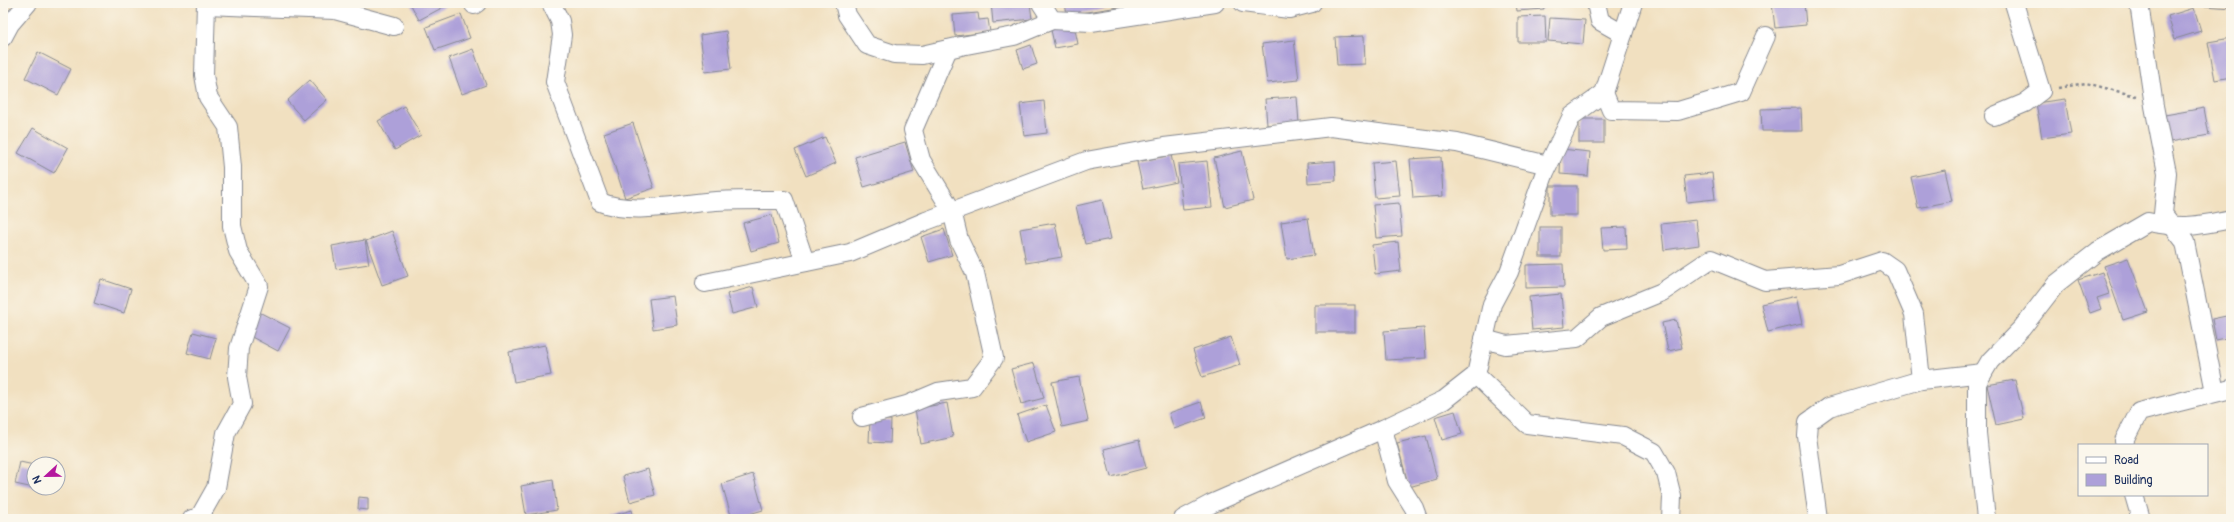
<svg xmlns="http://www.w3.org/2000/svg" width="2234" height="522" viewBox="0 0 2234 522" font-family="Pangolin,sans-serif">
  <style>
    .building { fill: #ada0d9 }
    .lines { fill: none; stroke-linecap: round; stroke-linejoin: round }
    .minor-casing { stroke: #86888f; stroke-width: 20 }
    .path { stroke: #86888f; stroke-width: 2.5; stroke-dasharray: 3 3; stroke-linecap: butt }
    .minor { stroke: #fff; stroke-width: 18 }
  </style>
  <rect width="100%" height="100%" fill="#fbf7ec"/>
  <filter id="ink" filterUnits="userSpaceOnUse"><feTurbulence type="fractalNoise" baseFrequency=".025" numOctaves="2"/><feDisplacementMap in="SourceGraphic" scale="8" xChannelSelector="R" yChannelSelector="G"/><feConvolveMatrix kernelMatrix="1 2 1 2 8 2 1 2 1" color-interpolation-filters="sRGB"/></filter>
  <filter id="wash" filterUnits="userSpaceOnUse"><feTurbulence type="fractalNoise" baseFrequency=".012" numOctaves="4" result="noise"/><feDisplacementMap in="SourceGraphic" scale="16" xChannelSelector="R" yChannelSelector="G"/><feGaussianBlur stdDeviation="0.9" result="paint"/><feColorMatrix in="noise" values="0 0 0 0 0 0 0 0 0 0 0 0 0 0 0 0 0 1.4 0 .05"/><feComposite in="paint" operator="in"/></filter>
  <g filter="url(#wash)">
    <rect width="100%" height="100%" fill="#f1e0c0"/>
    <g id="blocks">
      <!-- building -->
      <g class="building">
        <polygon points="410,3 451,3 419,20"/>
        <polygon points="991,3 1030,3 1032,19 993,23"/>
        <polygon points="1065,3 1119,3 1119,7 1067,15"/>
        <polygon points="1516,3 1543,3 1544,9 1517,11"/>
        <polygon points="1772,3 1804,3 1806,25 1775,28"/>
        <polygon points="2205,3 2231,3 2231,8 2205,6"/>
        <polygon points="2194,8 2201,31 2175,39 2168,16"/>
        <polygon points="978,13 979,20 988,19 990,32 955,36 953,15"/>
        <polygon points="461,14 470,38 435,50 426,27"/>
        <polygon points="1545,16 1546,42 1518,42 1518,17"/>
        <polygon points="1550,18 1585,20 1583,44 1548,41"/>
        <polygon points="1074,25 1078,44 1055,48 1051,30"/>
        <polygon points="726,31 731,69 705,72 700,35"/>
        <polygon points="1364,36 1365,64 1337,65 1335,37"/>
        <polygon points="2231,38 2231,77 2215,80 2208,42"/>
        <polygon points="1294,40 1299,80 1267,83 1262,44"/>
        <polygon points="1031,45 1037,64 1023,69 1017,50"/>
        <polygon points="473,49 486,85 462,94 449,58"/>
        <polygon points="38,52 71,69 58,95 25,78"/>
        <polygon points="310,80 327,100 304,120 287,101"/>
        <polygon points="1297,97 1299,123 1267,125 1265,99"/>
        <polygon points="2065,99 2071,134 2042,138 2036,103"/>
        <polygon points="1044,101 1047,133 1024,136 1020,104"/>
        <polygon points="404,106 421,135 395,150 378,121"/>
        <polygon points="1801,108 1802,131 1762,131 1761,109"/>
        <polygon points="2204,108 2209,135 2170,142 2165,115"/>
        <rect x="1579" y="119" width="25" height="24"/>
        <polygon points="633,123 654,188 625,198 604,133"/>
        <polygon points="33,128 68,148 54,173 18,153"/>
        <polygon points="825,137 836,163 806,176 795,150"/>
        <polygon points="905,142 914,172 864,187 855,157"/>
        <polygon points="1561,149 1590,152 1588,176 1560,174"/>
        <polygon points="1242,151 1253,200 1225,207 1214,158"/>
        <polygon points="1171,155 1177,182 1143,189 1137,162"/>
        <polygon points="1441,157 1443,196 1413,198 1410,159"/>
        <polygon points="1207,161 1212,207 1183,210 1178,164"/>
        <polygon points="1335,161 1336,181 1308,183 1307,163"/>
        <polygon points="1396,161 1400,196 1375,198 1372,163"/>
        <polygon points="1945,170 1952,201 1918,208 1911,177"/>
        <polygon points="1712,173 1715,199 1687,202 1684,176"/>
        <rect x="1550" y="186" width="27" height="29"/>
        <polygon points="1102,200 1111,239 1085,244 1076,206"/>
        <polygon points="1399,203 1402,236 1376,238 1373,205"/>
        <polygon points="772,215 779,243 751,251 743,223"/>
        <polygon points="1308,218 1314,255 1287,259 1281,222"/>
        <polygon points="1696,220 1699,245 1664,250 1661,224"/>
        <polygon points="1055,223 1062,257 1026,263 1020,229"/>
        <rect x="1540" y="227" width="21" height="30"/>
        <polygon points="1626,227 1627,249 1603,250 1601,228"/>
        <polygon points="944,229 952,255 929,262 921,237"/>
        <polygon points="392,231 408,276 382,285 366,241"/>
        <polygon points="365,240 369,264 336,269 332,246"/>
        <polygon points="1398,242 1401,271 1375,274 1372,245"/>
        <polygon points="2128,258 2148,312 2123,320 2104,266"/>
        <polygon points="1563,264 1564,287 1526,288 1526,265"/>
        <polygon points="2102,272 2109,294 2097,298 2101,309 2090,313 2078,280"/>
        <polygon points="101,279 131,289 124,313 94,303"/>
        <polygon points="753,287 758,307 732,314 727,294"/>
        <polygon points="1561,294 1564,327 1532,330 1529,297"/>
        <polygon points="673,296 677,325 653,329 649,299"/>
        <polygon points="1796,296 1802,324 1768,332 1761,304"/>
        <rect x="1315" y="305" width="40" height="27"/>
        <polygon points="259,312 290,328 278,351 248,335"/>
        <polygon points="2231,315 2231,337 2216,340 2212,319"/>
        <polygon points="1676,320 1682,348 1668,351 1662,323"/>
        <polygon points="1424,328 1426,358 1386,360 1384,331"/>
        <polygon points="193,332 216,338 210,359 187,353"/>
        <polygon points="1231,337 1240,365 1202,377 1193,350"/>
        <polygon points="545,345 551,375 514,382 509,352"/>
        <polygon points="1034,363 1044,398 1021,404 1011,369"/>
        <polygon points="1079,377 1088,421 1062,427 1052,382"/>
        <polygon points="2015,380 2024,419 1996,425 1987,385"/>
        <polygon points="1201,402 1206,418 1174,429 1169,413"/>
        <polygon points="947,403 953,437 921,444 915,409"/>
        <polygon points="1046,405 1056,432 1026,442 1017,415"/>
        <polygon points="1455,411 1462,434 1442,440 1435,417"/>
        <polygon points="870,420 891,420 890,443 869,442"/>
        <polygon points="1426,436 1437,479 1409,487 1397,443"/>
        <polygon points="1139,440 1146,468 1111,477 1104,449"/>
        <polygon points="20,462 34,465 34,488 15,484"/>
        <polygon points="648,469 655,495 630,502 623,476"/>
        <polygon points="753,474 763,510 732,519 722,484"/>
        <polygon points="553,480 557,510 526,515 521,486"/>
        <polygon points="359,497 368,498 368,510 358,509"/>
        <polygon points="632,510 634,519 612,519 611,516"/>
      </g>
    </g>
  </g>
  <g filter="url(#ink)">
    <use href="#blocks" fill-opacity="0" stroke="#86888f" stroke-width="1"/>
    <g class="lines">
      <defs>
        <g id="minor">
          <path d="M 551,3 L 560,21 L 562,35 L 555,82 L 600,202 C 634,216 680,203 716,201 C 739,200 762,200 784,200 L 805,262"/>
          <polyline points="844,3 847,15 867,45 894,54 922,55 961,46 1014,36 1052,20"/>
          <polyline points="1041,3 1052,20 1091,22 1215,3"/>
          <polyline points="1243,3 1289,9 1312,3"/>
          <polyline points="1596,3 1600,21 1623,34"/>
          <polyline points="2139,3 2154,106 2167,173 2163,214 2185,242 2215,392"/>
          <polyline points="206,5 335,10 394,26"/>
          <polyline points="474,5 477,3"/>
          <polyline points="3,37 10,24 28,3"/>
          <polyline points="1604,93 1611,110 1678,111 1741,92 1766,36"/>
          <polyline points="1994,116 2025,103 2041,91 2014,3"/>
          <polyline points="705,283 850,253 926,221 1086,161 1164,147 1331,127 1457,143 1548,165"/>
          <polyline points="1484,339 1506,345 1577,338 1601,317 1662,292 1711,259 1765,281 1839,275 1882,261 1895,270 1914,314 1921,380 1983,373"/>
          <polyline points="1476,375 1527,424 1623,436 1654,452 1666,473 1672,497 1671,519"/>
          <polyline points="862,417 907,405 938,392 972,387 994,358 975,273 959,240 952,211 921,160 913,130 948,49"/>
          <polyline points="1383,429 1397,481 1414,508 1418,519"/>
          <polyline points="2125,445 2124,441 2139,412 2231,389"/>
          <polyline points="2134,495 2141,519"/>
          <polyline points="192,519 199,518 216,488 226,433 242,404 237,377 239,348 259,286 238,251 232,226 232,167 228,127 208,97 204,75 206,3"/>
          <polyline points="1183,519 1211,504 1383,429 1444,400 1476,375 1492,304 1509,272 1545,172 1572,116 1604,93 1633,3"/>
          <polyline points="1818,519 1807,436 1808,422 1829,407 1921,380"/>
          <path d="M 1986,519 L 1977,433 L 1977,383 L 1990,361 L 2022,328 L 2056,284 L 2098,251 L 2148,222 C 2182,229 2198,226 2231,219"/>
        </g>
      </defs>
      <!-- minor casing -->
      <use href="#minor" class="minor-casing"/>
      <!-- path -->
      <polyline class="path" points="2058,88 2086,83 2136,96"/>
      <!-- minor -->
      <use href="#minor" class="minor"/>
    </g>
  </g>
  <!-- margin -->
  <rect width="2234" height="522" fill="none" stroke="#fbf7ec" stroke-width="16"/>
  <!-- legend -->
  <rect x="2078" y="444" width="130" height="52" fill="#fbf7ec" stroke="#a1a7b3"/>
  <rect x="2086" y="457" width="20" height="6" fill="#ffffff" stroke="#a1a7b3"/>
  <text x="2114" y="464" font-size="12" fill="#1b2f5e">Road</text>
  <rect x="2086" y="474" width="20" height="12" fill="#ada0d9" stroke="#a1a7b3"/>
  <text x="2114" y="484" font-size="12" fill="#1b2f5e">Building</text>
  <!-- north arrow -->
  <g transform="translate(46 476) rotate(248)"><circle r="19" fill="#fbf7ec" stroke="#a1a7b3"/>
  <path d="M0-3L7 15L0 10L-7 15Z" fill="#b5179e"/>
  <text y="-6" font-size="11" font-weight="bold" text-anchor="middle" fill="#1b2f5e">N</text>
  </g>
</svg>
